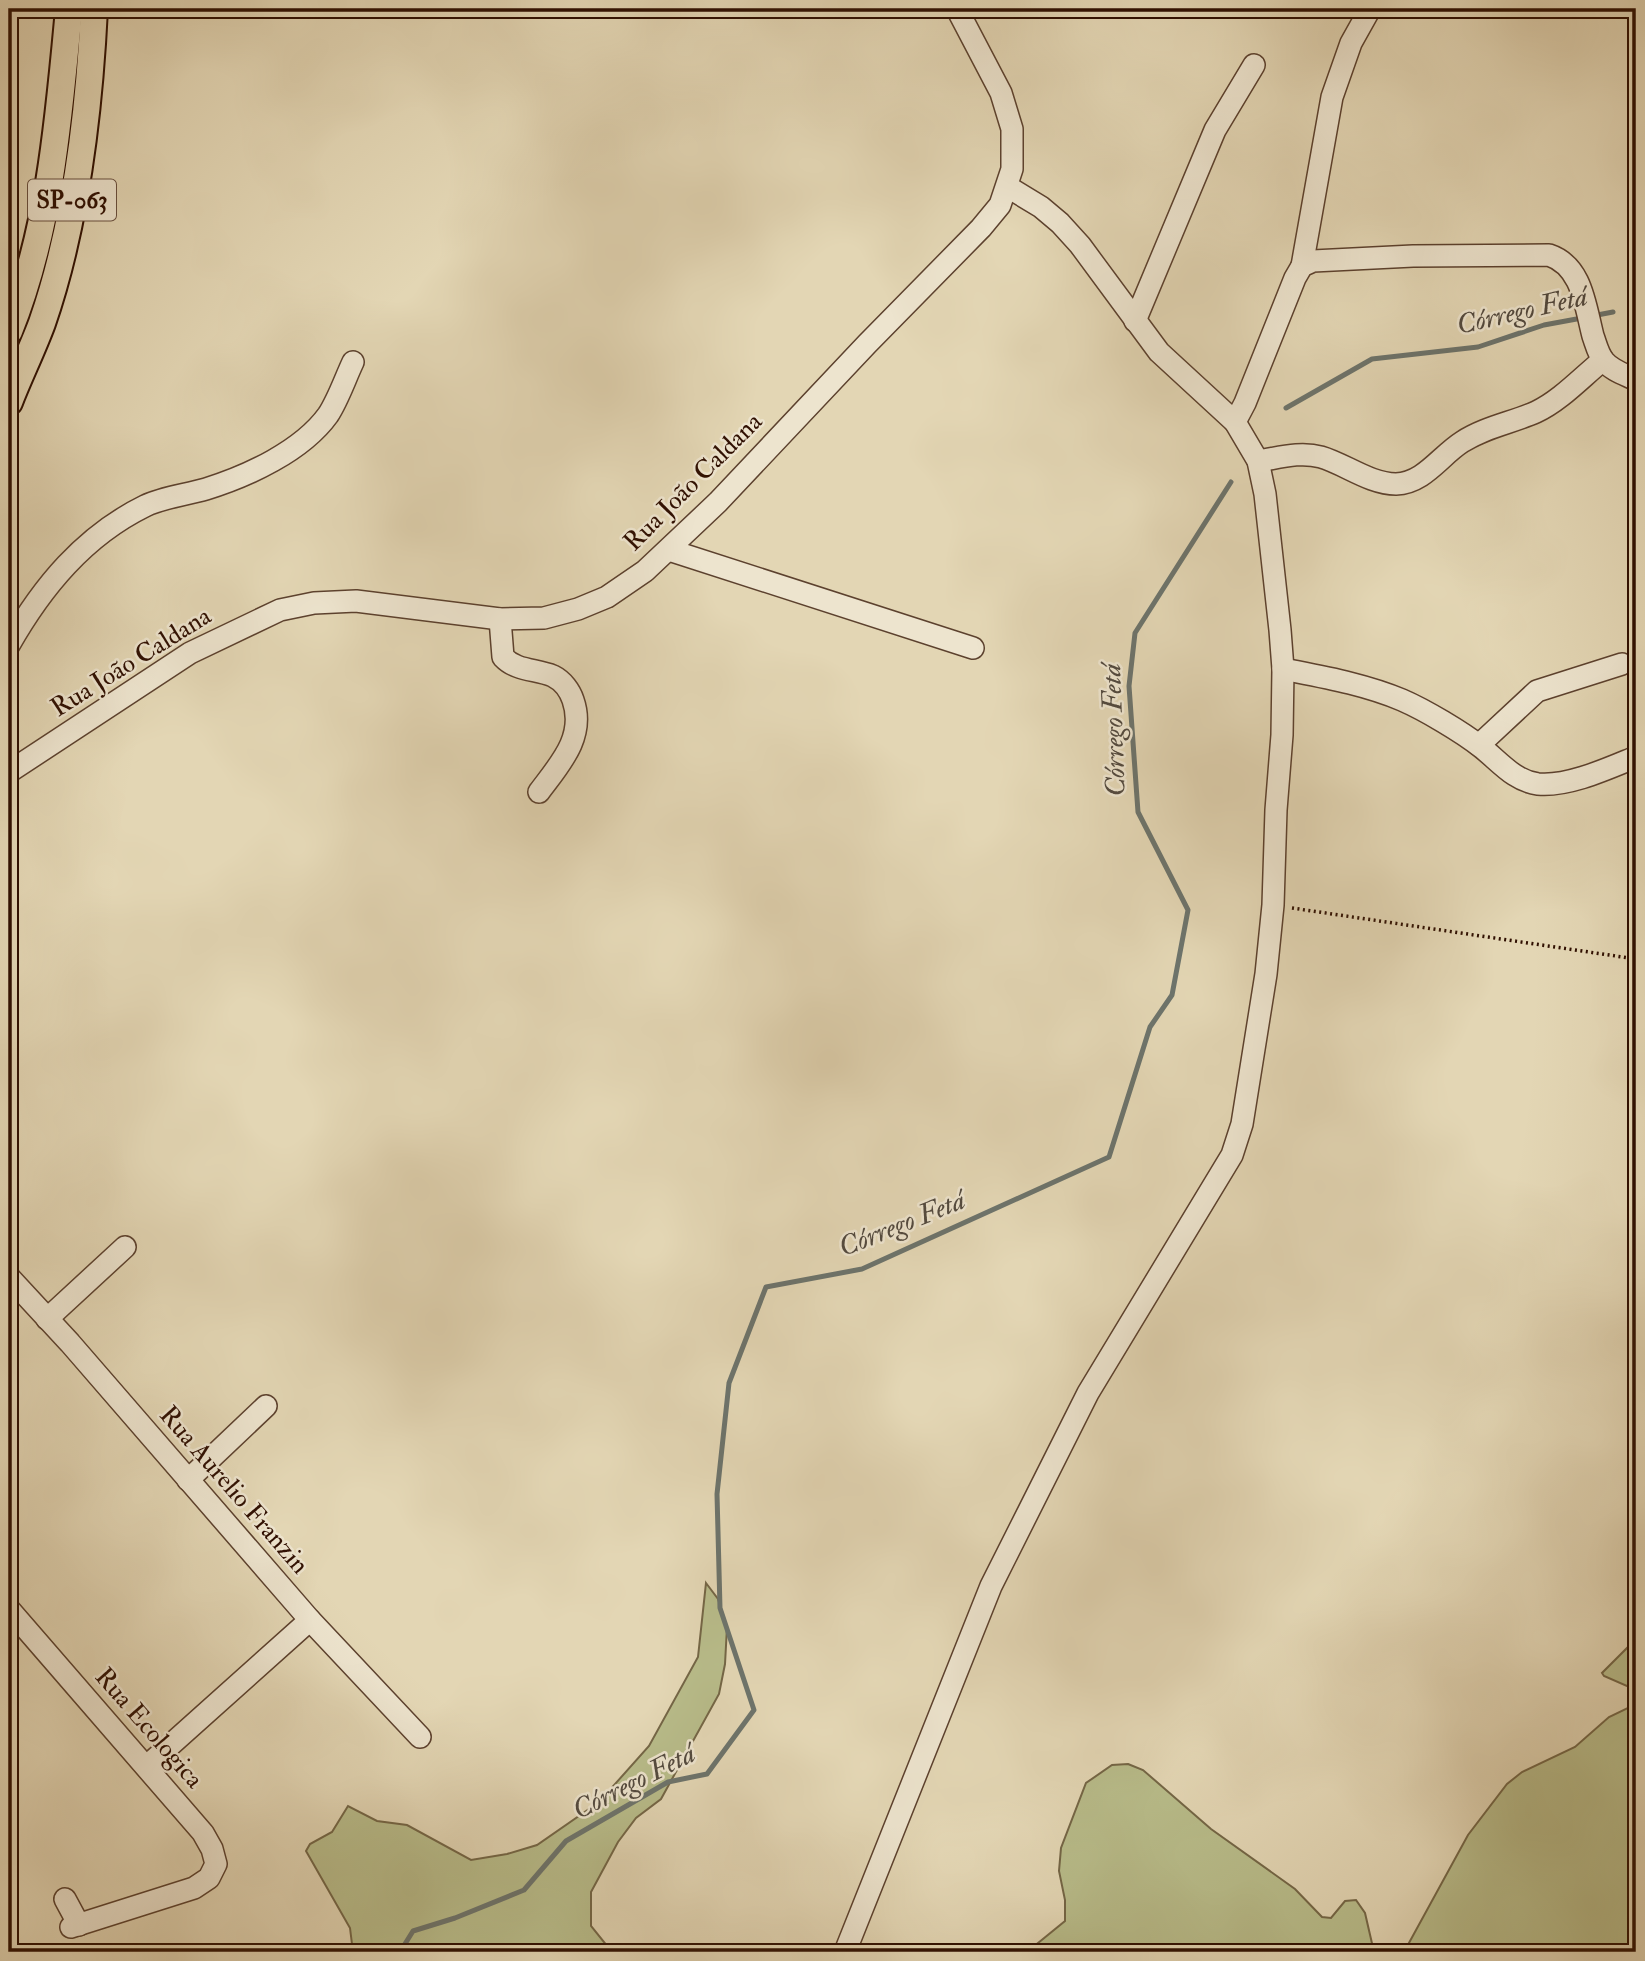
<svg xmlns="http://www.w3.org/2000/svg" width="1645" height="1961" viewBox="0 0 1645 1961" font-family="'IM FELL Double Pica',serif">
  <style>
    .green { fill: #b8bc8a; stroke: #746646; stroke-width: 2 }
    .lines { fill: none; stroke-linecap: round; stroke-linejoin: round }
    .stream { stroke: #6d746c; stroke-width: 5 }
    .minor-casing { stroke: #5c412e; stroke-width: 24 }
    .major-casing { stroke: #2f0f01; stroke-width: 30 }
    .path { stroke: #2f0f01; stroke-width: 3.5; stroke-dasharray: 2 3.5; stroke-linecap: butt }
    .minor { stroke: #ede4ce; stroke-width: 21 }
    .major { stroke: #e3d6b4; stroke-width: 26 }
    .labels { text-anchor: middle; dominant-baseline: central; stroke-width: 5; stroke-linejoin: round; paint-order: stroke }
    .shield { fill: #ede4ce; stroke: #684f3e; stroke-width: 2 }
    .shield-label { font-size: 24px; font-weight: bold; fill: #2f0f01 }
    .street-label { font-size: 26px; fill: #2f0f01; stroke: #ede4ce }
    .water-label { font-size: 28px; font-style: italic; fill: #534a3f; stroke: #ede4ce }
  </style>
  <rect width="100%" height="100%" fill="#e3d6b4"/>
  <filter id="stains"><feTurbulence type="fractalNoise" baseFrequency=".00286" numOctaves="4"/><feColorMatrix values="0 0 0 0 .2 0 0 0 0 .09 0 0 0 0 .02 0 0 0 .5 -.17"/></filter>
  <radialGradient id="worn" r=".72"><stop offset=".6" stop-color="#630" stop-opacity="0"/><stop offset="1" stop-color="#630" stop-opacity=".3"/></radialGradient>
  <!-- green -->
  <g class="green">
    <polygon points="706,1583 718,1599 727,1627 725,1664 719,1694 661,1799 636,1818 618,1842 591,1892 591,1926 612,1952 353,1952 350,1928 306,1851 310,1844 332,1832 348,1806 377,1821 407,1825 471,1860 507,1854 537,1845 599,1802 649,1746 698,1657"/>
    <polygon points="1636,1639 1636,1690 1604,1676 1602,1673"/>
    <polygon points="1636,1704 1636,1952 1404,1952 1468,1835 1507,1784 1522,1772 1575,1747 1609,1717"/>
    <polygon points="1128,1764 1143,1770 1211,1829 1295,1889 1322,1917 1331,1918 1345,1901 1356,1900 1365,1913 1374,1952 1027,1952 1065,1921 1065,1900 1059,1871 1061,1848 1086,1783 1112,1765"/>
  </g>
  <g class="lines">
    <!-- stream -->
    <g class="stream">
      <polyline points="1592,316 1613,312"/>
      <polyline points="1286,408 1372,359 1478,347 1544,325 1582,318"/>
      <polyline points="400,1952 413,1931 455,1918 524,1890 566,1841 668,1782 707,1774 754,1710 720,1608 717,1494 729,1383 766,1287 862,1269 1109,1157 1150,1027 1172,995 1188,910 1138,812 1129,686 1135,633 1231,482"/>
    </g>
    <defs>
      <g id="minor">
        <polyline points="1302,266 1332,97 1351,43 1370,9"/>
        <polyline points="1135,321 1215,130 1254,65"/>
        <path d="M 1235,422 L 1245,403 L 1295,278 L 1302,266 L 1313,261 L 1413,256 L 1549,255 C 1582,266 1585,305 1593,336 C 1596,344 1598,354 1604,361 C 1611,370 1626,375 1636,380"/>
        <path d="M 1258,461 C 1278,458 1300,451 1321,457 C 1345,464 1370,484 1396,484 C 1424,483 1440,456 1462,442 C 1485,427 1511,423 1536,412 C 1560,401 1582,377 1603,360"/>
        <polyline points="669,550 973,648"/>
        <path d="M 500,619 L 503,657 C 516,671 536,669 553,676 C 563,681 570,691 573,700 C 586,737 559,765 539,792"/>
        <path d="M 9,645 C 42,587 84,536 145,506 C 163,497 186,495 206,489 C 248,476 302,451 328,415 C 338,400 345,379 353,362"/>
        <path d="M 1283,669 C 1323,677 1364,684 1402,700 C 1425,710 1462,732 1481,747 C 1499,761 1514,781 1538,784 C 1568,787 1609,768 1636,757"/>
        <polyline points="1479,745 1537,691 1622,664"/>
        <polyline points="9,772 190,653 280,610 314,603 356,601 500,619 544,618 578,609 607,597 645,571 718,502 867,344 981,228 1000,205 1012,169 1012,129 1001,93 957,9"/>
        <polyline points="9,1277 70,1343 310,1620 420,1737"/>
        <polyline points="47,1319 125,1247"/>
        <polyline points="188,1480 266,1406"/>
        <polyline points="9,1609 203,1833 212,1849 216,1864 209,1878 194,1888 71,1927"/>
        <polyline points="147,1766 310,1620"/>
        <polyline points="65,1899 79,1925"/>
        <polyline points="845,1952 991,1586 1088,1393 1232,1155 1242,1124 1266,974 1273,905 1276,810 1282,735 1283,669 1280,630 1265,494 1258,461 1235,422 1159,352 1080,245 1060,223 1041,207 1008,187"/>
      </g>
      <g id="major">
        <path d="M 9,331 C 50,230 59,117 69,9"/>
        <path d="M 9,402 C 19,376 32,350 42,323 C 76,225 89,113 94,9"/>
      </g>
    </defs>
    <!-- minor casing -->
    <use href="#minor" class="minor-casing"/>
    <!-- major casing -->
    <use href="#major" class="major-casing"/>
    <!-- path -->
    <polyline class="path" points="1292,908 1636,959"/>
    <!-- minor -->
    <use href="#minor" class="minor"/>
    <!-- major -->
    <use href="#major" class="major"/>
  </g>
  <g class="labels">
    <!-- shield labels -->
    <rect class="shield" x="28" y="179.5" width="88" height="41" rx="5"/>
    <g class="shield-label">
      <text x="72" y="200">SP-063</text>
    </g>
    <!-- street labels -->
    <g class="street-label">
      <text transform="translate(693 482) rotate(-45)">Rua João Caldana</text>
      <text transform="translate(131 662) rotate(-32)">Rua João Caldana</text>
      <text transform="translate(234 1490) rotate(49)">Rua Aurelio Franzin</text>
      <text transform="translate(149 1728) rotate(49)">Rua Ecologica</text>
    </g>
    <!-- water labels -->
    <g class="water-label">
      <text transform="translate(1522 311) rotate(-13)">Córrego Fetá</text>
      <text transform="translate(1114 730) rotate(-92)">Córrego Fetá</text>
      <text transform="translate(902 1224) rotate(-22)">Córrego Fetá</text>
      <text transform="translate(634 1782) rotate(-27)">Córrego Fetá</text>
    </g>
  </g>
  <!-- margin -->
  <rect width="1645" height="1961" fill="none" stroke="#e3d6b4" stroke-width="35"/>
  <rect x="10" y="10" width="1624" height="1940" fill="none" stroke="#2f0f01" stroke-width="3.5"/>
  <rect x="18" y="18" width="1610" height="1926" fill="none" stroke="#2f0f01" stroke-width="2"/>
  <rect width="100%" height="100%" filter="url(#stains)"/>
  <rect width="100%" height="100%" fill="url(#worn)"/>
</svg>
